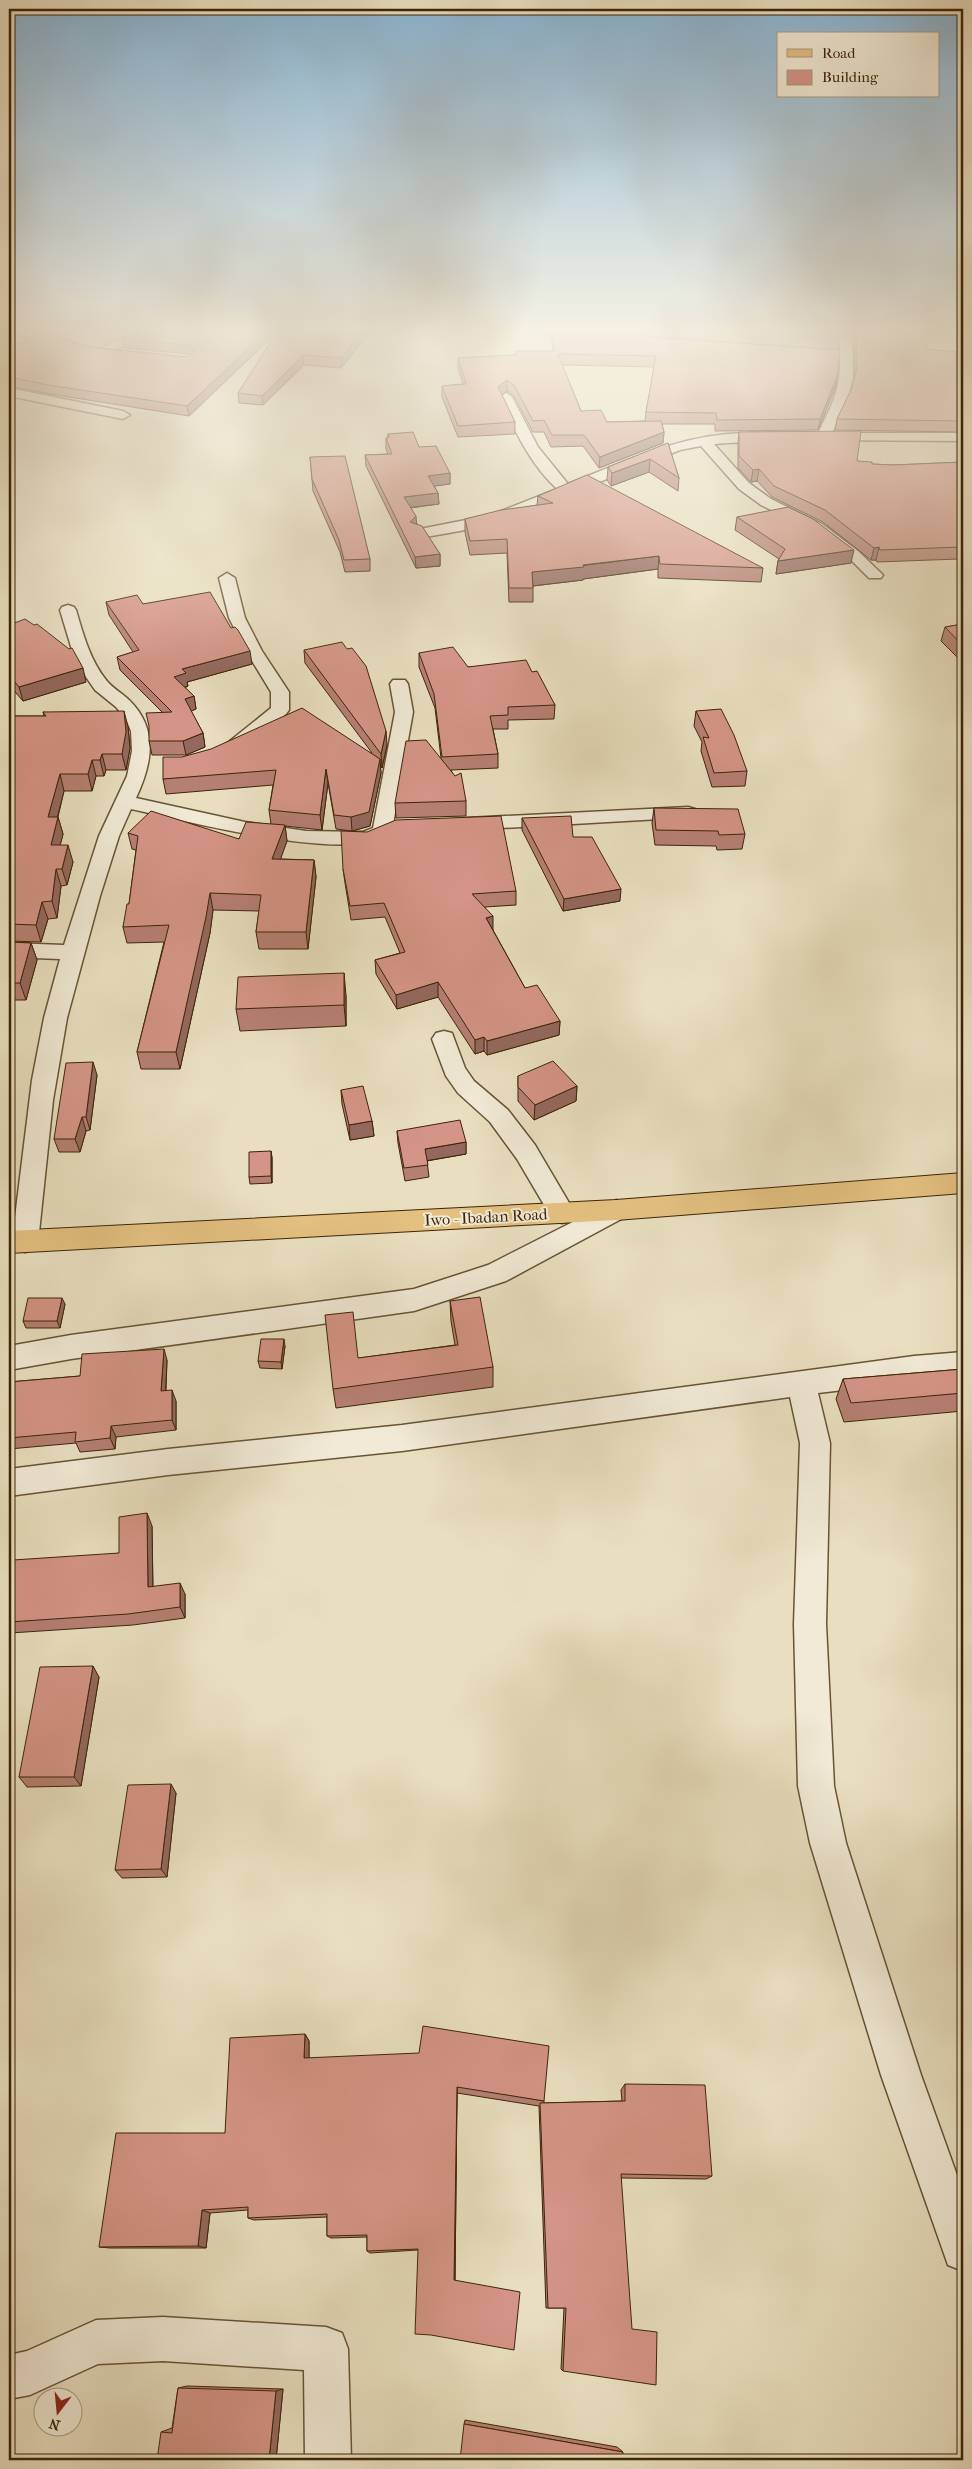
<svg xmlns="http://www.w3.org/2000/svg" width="972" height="2469" viewBox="0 0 972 2469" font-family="'IM FELL French Canon',serif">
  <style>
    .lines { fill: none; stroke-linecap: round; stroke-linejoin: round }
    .stream { stroke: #757e74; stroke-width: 4.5 }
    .street-casing { stroke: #685335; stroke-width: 3 }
    .primary-casing { stroke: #3d2407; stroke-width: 2 }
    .street { fill: #f1ead6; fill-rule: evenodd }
    .primary { fill: #e4c080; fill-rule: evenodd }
    .wall { fill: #b67f73; stroke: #3d2407; fill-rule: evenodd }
    .shaded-wall { fill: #94685e; stroke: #3d2407 }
    .building { fill: #d49486; stroke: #3d2407 }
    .labels { text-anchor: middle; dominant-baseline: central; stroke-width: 4; stroke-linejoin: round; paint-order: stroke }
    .street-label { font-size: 16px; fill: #3d2407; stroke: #f1ead6 }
  </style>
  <rect width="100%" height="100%" fill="#e9dfc0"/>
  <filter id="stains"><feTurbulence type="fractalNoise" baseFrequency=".004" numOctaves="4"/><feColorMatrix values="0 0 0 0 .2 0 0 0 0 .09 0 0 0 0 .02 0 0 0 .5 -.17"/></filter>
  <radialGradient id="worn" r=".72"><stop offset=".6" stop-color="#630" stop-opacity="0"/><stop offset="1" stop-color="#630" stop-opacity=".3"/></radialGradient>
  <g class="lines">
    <!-- stream -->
    <polyline class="stream" points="916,329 963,333"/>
    <defs>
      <g id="street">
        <polygon points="9,326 74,342 76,345 70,349 9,332"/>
        <polygon points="134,326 147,326 129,344 101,355 95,351 121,338"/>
        <path d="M 840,326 L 852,326 L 853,379 L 847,400 L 832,433 L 963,433 L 963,441 L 818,440 L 816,437 C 830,409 841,390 840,359 L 805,356 L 799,352 L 805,348 L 840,352 Z"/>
        <polygon points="9,388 123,411 130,415 123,419 9,396"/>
        <path d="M 506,393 L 512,397 L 538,447 L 568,484 C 629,460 681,434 747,433 C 757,432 768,431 778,433 L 780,436 C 774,443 727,442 714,444 L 749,483 L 771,499 L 822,524 L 858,551 L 883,575 L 881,578 L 869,578 L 848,557 L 812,530 L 761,505 L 739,489 L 701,446 L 680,450 L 501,521 L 460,531 L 420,538 L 415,536 L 412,533 L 415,530 L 491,515 L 557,489 C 530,464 514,430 500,397 Z"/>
        <polygon points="227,573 235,578 245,618 262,651 289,692 289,710 286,714 260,737 234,751 227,749 225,745 271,708 271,692 246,651 229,618 219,578"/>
        <path d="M 68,605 L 74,607 L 76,610 C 83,634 90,660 106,680 C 112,688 122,693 129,700 C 159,729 152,764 136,798 L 245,822 L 306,831 L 363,832 L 373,828 L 395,712 L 390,684 L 393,680 L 405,680 L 408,684 L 413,712 L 392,830 C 365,869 175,818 131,809 L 119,836 L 100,896 L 67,1018 L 53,1100 L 38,1242 L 34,1249 L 25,1252 L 16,1249 L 12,1242 L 32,1080 L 44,1018 L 60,959 L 9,957 L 9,943 L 64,945 L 99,836 L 127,776 L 132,751 L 131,731 L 126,719 L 116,707 L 95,690 L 86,677 L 72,650 L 60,610 L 62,607 Z"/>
        <polygon points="688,807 695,809 698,813 695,817 467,830 460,828 457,824 460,820 467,818"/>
        <polygon points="444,1031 452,1033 465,1068 474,1081 508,1110 535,1145 575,1213 571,1220 562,1223 553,1220 517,1159 490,1122 458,1093 446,1076 432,1039 436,1033"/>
        <polygon points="616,1200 625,1203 629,1210 625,1217 506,1281 414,1311 71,1359 9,1370 9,1346 71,1335 414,1289 488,1265"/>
        <polygon points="963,1352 963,1376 818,1393 830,1443 826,1624 834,1786 846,1843 921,2075 963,2192 963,2271 948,2265 881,2075 810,1843 798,1786 794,1624 800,1443 790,1397 402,1451 168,1475 9,1496 9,1469 168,1449 402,1425 914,1356"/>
        <polygon points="163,2317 326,2327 342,2333 348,2349 351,2460 305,2460 304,2370 163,2361 98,2364 30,2395 9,2399 9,2355 27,2351 96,2320"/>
      </g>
      <polygon id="primary" points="963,1173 963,1193 616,1220 9,1253 9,1231 616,1200"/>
    </defs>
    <!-- street casing -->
    <use href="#street" class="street-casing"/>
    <!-- primary casing -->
    <use href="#primary" class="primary-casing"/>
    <!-- street -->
    <use href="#street" class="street"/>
    <!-- primary -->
    <use href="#primary" class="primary"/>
  </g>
  <!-- wall -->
  <g class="wall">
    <polygon points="140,326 373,326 373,329 341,368 304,365 263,405 239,403 238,393 276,335 275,334 189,416 50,394 9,386 9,348 99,348 187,357 190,355 189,354 124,348 122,339 129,336"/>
    <path d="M 549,326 L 840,326 L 840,339 L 838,350 L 835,388 L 818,430 L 715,431 L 715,424 L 662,424 L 664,432 L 663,443 L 599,468 L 583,446 L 551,447 L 544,432 L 533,432 L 514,396 L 507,391 L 502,395 L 515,422 L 515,434 L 458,437 L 442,397 L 442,386 L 463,384 L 458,368 L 458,358 L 515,355 L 553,351 ZM 647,336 L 806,348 L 648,337 ZM 562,365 L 654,367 L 646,412 L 645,421 L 607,422 L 581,411 Z"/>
    <polygon points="854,326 927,326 926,349 963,353 963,432 835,430 837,419 851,390 855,376"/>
    <polygon points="739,432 857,461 872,464 893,465 963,462 963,564 959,559 877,562 876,560 871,560 823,522 772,497 757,481 751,482 738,468 738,443"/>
    <polygon points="388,434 419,447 450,473 450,484 434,486 438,493 439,504 411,508 417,524 440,554 440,566 416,568 366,466 365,455 388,454 386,449 386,438 388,437"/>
    <polygon points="668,443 679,478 678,491 649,472 611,486 607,480 608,467"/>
    <polygon points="310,457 370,559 370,571 345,572 340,552 313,491"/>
    <polygon points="538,496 763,568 761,582 658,578 658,569 583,579 583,580 533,586 533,602 509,602 507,553 470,555 465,532 465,519 537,505"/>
    <polygon points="737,517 851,563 776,574 778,561 779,559 735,530"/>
    <polygon points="106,602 143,604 252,664 187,682 188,686 185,688 194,696 196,709 191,711 203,733 205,747 186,755 152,755 149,741 162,712 120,670 117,657 133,652 109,615"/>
    <polygon points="963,624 963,663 941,641 945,627"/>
    <polygon points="9,625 86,682 23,701 9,685"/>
    <polygon points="304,650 387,745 382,768 380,765 381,773 370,826 352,831 336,829 328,783 322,830 285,826 287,841 280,859 314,860 316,877 308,949 259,949 256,932 259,911 213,910 210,933 180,1069 141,1069 137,1052 164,942 127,943 123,927 129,904 136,850 132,849 128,833 239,839 271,824 269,810 273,785 166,794 163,779 372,753 305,663"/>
    <polygon points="419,653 468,667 532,672 555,705 554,719 508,720 508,729 493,729 498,754 498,768 451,770 466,801 466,816 396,818 395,803 441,758 435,708 419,667"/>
    <polygon points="696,711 747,771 745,786 712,787 701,751 702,742 694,726"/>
    <polygon points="43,712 128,727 130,748 126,770 106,770 104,776 96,776 92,791 64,791 58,817 63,834 60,845 73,862 67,885 61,886 57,918 48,919 41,942 9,941 9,716 44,716"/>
    <polygon points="654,808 745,834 742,849 717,850 716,846 655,845 652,823"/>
    <polygon points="522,818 573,837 620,901 563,911 522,830"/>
    <polygon points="343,869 516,891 516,905 485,907 493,930 525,988 560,1021 559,1035 487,1055 484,1051 475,1054 438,997 397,1009 376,974 375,960 400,953 385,917 351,920 345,883"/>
    <polygon points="9,942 31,943 37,960 26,1000 14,1000 9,1017"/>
    <polygon points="346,995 346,1026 240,1031 236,1009"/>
    <polygon points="97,1075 90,1130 86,1131 80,1152 59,1152 54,1139"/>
    <polygon points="518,1076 577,1086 576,1101 534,1120 518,1101"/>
    <polygon points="341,1090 372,1121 374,1136 350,1140 342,1104"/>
    <polygon points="397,1131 466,1142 466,1154 427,1161 429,1177 405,1181 398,1143"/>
    <polygon points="271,1151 272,1158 272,1183 250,1184 249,1177"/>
    <polygon points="450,1301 493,1367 493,1387 336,1408 333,1389 359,1358 455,1345 451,1321"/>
    <polygon points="65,1304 60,1328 26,1328 23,1321"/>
    <polygon points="285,1346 282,1369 260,1368 258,1361"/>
    <polygon points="167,1360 166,1391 176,1401 176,1430 116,1437 115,1449 80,1452 76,1443 9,1449 9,1382 80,1376"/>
    <polygon points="963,1369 963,1411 844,1422 836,1399 843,1379"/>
    <polygon points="152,1526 153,1587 185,1594 185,1618 133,1625 10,1633 9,1631 9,1585 119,1553"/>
    <polygon points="99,1677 81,1786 27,1787 19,1777"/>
    <polygon points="176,1793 167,1877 122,1878 115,1870"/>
    <polygon points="305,2034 309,2041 309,2058 544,2101 544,2103 622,2101 621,2090 625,2084 712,2176 706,2179 621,2178 563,2371 561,2369 564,2308 546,2308 539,2106 457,2093 455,2280 514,2350 418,2250 370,2253 367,2251 367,2237 331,2238 327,2236 327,2217 254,2220 248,2218 248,2210 210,2213 206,2248 110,2248 99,2247 225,2133"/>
    <polygon points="187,2386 283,2389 276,2460 161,2432 172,2428 178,2388"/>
    <polygon points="465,2420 617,2447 623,2452 464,2424"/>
  </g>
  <!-- shaded-wall -->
  <g class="shaded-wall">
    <polygon points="273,326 274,326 275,334 189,416 187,406"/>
    <polygon points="367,326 373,326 373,329 341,368 341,358"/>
    <polygon points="648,326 647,336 639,341 640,331"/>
    <polygon points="303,355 304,365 263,405 262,396"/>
    <polygon points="837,377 835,388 818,430 820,419"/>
    <polygon points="507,380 507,391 498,398 498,387"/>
    <polygon points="664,432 663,443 599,468 600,457"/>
    <polygon points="650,459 649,472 611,486 612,473"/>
    <polygon points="759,469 757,481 751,482 753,470"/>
    <polygon points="450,473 450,484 428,487 428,476"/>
    <polygon points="438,493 439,504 405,508 404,497"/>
    <polygon points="416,516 417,528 410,522"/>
    <polygon points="879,547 876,560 871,560 874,548"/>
    <polygon points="854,550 851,563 776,574 778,561"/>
    <polygon points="440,554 440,566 416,568 415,557"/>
    <polygon points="659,556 658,569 583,579 583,580 532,586 532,572"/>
    <polygon points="250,651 252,664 187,682 188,686 176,690 174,677 182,669"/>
    <polygon points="83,668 86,682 23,701 19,687"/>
    <polygon points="194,696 196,709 187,713 185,699"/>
    <polygon points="124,711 128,727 130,748 126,770 122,754"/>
    <polygon points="386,731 387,745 382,768 381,754"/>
    <polygon points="203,733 205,747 186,755 183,741"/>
    <polygon points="102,754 106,770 104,776 100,760"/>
    <polygon points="380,759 381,773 370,826 352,831 351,817"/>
    <polygon points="92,760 96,776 92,791 88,774"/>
    <polygon points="326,769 328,783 322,830 320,815"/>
    <polygon points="60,774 64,791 53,834 48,817"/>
    <polygon points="58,817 63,834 56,862 51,845"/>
    <polygon points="285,825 287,841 275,875 272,859"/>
    <polygon points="68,845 73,862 67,885 62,869"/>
    <polygon points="314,860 316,877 308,949 306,932"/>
    <polygon points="56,869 61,886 57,918 52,901"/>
    <polygon points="621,889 620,901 563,911 564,899"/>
    <polygon points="210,893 213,910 210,933 180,1069 176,1052"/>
    <polygon points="42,902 48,919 41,942 36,925"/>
    <polygon points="493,916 493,930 486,918"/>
    <polygon points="31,943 37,960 26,1000 20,983"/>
    <polygon points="344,973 346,995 346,1026 344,1005"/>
    <polygon points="438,982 438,997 397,1009 396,995"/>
    <polygon points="9,986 14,1000 9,1017"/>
    <polygon points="560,1021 559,1035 487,1055 487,1041"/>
    <polygon points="484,1037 484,1051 475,1054 475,1040"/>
    <polygon points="93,1062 97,1075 90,1130 86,1117"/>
    <polygon points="577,1086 576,1101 534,1120 535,1105"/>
    <polygon points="82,1117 86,1131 80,1152 75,1139"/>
    <polygon points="372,1121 374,1136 350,1140 349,1125"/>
    <polygon points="466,1142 466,1154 425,1161 425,1149"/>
    <polygon points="271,1151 272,1158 272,1183 271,1176"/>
    <polygon points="62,1298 65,1304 60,1328 57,1321"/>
    <polygon points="284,1339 285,1346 282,1369 281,1362"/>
    <polygon points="164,1349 167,1360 165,1402 161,1391"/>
    <polygon points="172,1390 176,1401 176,1430 172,1420"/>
    <polygon points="111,1426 116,1437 115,1449 110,1438"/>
    <polygon points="147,1513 152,1526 153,1599 148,1587"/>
    <polygon points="180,1583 185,1594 185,1618 180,1607"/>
    <polygon points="93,1666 99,1677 81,1786 74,1777"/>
    <polygon points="171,1784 176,1793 167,1877 161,1869"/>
    <polygon points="305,2034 309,2041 309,2065 304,2058"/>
    <polygon points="457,2087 457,2093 455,2281 454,2280"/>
    <polygon points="202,2210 210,2213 206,2248 198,2246"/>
    <polygon points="283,2389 276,2460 269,2460 276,2391"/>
  </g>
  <!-- building -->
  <g class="building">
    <polygon points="140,326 273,326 187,406 48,385 9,377 9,348 34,335 99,348 187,357 195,351 188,345 122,339 129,336"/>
    <polygon points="275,326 367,326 341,358 303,355 262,396 238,393 279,329"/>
    <polygon points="550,326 647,326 640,331 648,337 840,350 837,377 820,419 717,420 716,413 646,412 656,356 558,354 581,411 601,410 607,422 661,421 664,432 600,457 584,435 552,435 544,420 533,421 514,385 507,380 498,387 515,422 458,426 442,386 466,384 458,358 515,355 516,351 555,351"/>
    <polygon points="654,326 840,326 840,339"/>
    <polygon points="856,326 927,326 926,349 963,353 963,421 837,419 851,390 857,369"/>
    <polygon points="861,431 857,461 872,462 872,464 893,465 963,462 963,548 962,547 880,550 879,547 874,548 825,510 774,486 759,469 753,470 739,456 739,432"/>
    <polygon points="413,432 419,447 436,446 450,473 428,476 438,493 404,497 416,516 410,522 422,526 440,554 415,557 365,455 392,454 386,438 389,437 388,434"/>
    <polygon points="668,443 679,478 650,459 612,473 608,467"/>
    <polygon points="345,456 370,559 344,560 339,540 312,479 310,457"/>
    <polygon points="587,475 763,568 660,564 659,556 583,565 584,567 532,572 533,588 509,588 507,539 470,541 465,519 501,510 553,503 538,496"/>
    <polygon points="788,507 813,519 854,550 778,561 785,549 737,517"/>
    <polygon points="210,592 231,628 235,627 238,630 250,651 182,669 186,673 174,677 194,696 185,699 203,733 183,741 149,741 149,726 146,713 172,712 117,657 139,650 106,602 137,595 143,604"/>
    <polygon points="25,619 34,625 37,624 69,649 72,648 83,668 19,687 9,675 9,643 12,642 9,639 9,625"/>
    <polygon points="963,624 963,646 945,627"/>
    <polygon points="342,642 347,649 352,648 366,666 386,731 381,754 304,650"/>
    <polygon points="453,647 468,667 526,660 532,672 537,671 555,705 508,707 508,715 490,716 498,754 442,757 434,694 419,653"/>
    <polygon points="302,708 380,759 369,812 351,817 334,815 326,769 320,815 269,810 276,770 163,779 163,757 182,757 211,749"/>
    <polygon points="721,709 734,735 747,771 714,773 703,737 709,738 696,711"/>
    <polygon points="124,711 126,732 122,754 102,754 100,760 92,760 88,774 60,774 48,817 58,817 51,845 68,845 62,869 56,869 52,901 42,902 36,925 9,924 9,716 46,716 43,712"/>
    <polygon points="426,740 455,776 461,773 466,801 395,803 406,741"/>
    <polygon points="654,808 738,809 745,834 719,835 718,831 656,830"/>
    <polygon points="151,811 239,839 246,822 285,825 272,859 314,860 306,932 256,932 261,895 210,893 206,917 176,1052 137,1052 169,925 123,927 127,904 129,904 138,836 128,833"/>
    <polygon points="501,816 516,891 472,894 493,916 486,918 525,988 537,985 560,1021 487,1041 484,1037 475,1040 438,982 396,995 375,960 405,952 384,903 350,906 343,869 341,831 367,832 396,820"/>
    <polygon points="571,816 573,837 592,837 621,889 564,899 522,818"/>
    <polygon points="9,942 31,943 20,983 9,983"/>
    <polygon points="344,973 344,1005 236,1009 238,977"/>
    <polygon points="553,1061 577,1086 535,1105 518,1087 518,1076"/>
    <polygon points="93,1062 86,1117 82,1117 75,1139 54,1139 66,1063"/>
    <polygon points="363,1086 372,1121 349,1125 341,1090"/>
    <polygon points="460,1120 466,1142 425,1149 428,1165 404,1168 397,1131"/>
    <polygon points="271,1151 271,1176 249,1177 249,1152"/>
    <polygon points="480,1297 493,1367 333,1389 325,1315 353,1312 358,1358 458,1345 450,1301"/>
    <polygon points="28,1298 62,1298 57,1321 23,1321"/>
    <polygon points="261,1339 284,1339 281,1362 258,1361"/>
    <polygon points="164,1349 161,1391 172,1390 172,1420 111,1426 110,1438 75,1442 76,1432 9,1438 9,1382 80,1376 82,1354"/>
    <polygon points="963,1369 963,1393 851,1403 843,1379"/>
    <polygon points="147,1513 148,1587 180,1583 180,1607 128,1614 9,1622 9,1585 13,1560 119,1553 119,1517"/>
    <polygon points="93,1666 74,1777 19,1777 40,1667"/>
    <polygon points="171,1784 161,1869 115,1870 128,1785"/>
    <polygon points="423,2026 549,2046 544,2101 457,2087 454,2280 520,2292 514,2350 431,2335 415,2334 418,2249 367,2251 367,2235 327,2236 327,2214 248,2218 248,2207 202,2210 198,2246 99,2247 116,2133 225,2133 230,2038 305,2034 304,2058 419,2053"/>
    <polygon points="625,2084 705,2085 712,2176 621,2174 632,2329 657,2332 656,2385 563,2371 566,2308 548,2308 540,2103 625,2101"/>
    <polygon points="178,2388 276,2391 269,2460 157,2460 161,2432 172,2433"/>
    <polygon points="464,2424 623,2452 622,2460 460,2460"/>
  </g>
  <!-- sky -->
  <linearGradient id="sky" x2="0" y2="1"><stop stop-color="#89b6d6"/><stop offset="0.49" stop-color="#f5f1e3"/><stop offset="1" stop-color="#f5f1e3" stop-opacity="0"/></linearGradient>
  <rect width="972" height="672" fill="url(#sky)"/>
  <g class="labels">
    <!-- street labels -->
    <g class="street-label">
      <text transform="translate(486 1217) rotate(-3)">Iwo - Ibadan Road</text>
    </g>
  </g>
  <!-- margin -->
  <rect width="972" height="2469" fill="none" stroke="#e9dfc0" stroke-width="30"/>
  <rect x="10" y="10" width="952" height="2449" fill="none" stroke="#3d2407" stroke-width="2.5"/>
  <rect x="15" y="15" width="942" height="2439" fill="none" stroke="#3d2407"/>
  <!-- legend -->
  <rect x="777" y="32" width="162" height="65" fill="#f1ead6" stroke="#a99b83"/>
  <rect x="787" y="49" width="25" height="8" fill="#e4c080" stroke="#a99b83"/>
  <text x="822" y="58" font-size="15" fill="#3d2407">Road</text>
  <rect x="787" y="70" width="25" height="15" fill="#d49486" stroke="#a99b83"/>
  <text x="822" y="82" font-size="15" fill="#3d2407">Building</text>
  <!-- north arrow -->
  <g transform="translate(58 2412) rotate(196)"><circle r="24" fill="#f1ead6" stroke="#a99b83"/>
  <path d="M0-4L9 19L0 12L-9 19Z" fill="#8f2418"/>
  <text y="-8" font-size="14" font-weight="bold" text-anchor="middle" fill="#3d2407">N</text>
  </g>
  <rect width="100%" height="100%" filter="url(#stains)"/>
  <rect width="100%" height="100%" fill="url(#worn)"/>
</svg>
